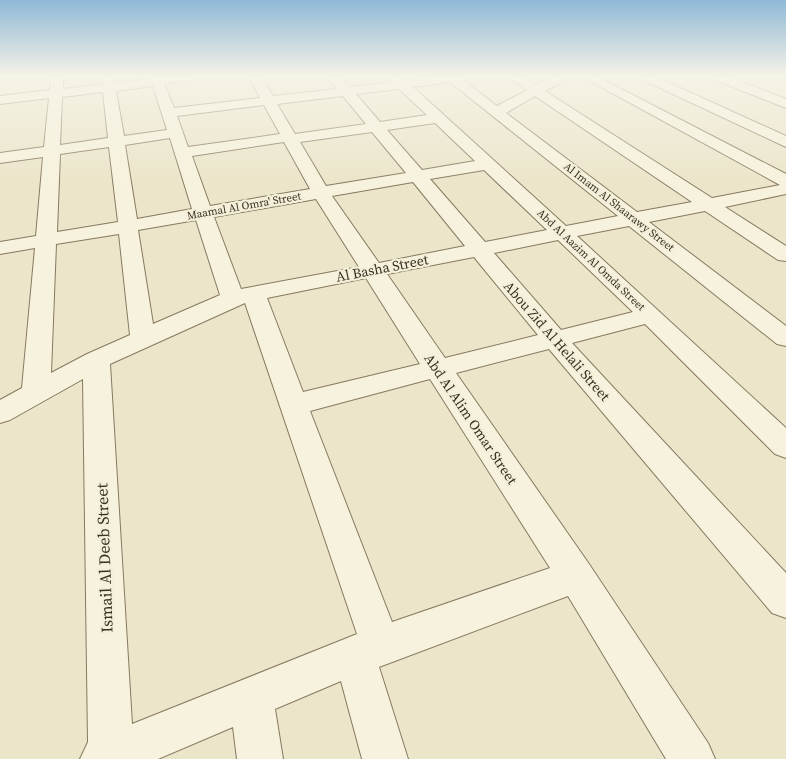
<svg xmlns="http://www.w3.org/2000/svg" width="786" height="759" viewBox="0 0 786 759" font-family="'Source Serif 4',serif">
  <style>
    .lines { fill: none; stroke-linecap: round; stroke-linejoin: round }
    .street-casing { stroke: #877960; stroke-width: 2 }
    .street { fill: #f6f2dd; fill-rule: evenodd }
    .labels { text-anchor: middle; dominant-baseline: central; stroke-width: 4.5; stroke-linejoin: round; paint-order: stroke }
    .far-street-label { font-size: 11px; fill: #393022; stroke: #f3efd9 }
    .street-label { font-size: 14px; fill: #393022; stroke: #f3efd9 }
    .near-street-label { font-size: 16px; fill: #393022; stroke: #f3efd9 }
  </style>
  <rect width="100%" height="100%" fill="#ebe5ca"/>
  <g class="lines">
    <defs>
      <g id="street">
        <path d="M 51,77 L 63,77 L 63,89 L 103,84 L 102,77 L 114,77 L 115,83 L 150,79 L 150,77 L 193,77 L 191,80 L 164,83 L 174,108 L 260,98 L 249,77 L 261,77 L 273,96 L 337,89 L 328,77 L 340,77 L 349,87 L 392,82 L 388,77 L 401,77 L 405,80 L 436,77 L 470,77 L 468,80 L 464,81 L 497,106 L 527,90 L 509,77 L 523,77 L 536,85 L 553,77 L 563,77 L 564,79 L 562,82 L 545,91 L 712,198 L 780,185 L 583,77 L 598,77 L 786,174 L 786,194 L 725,207 L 786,246 L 786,261 L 778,260 L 705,211 L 649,222 L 786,326 L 786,346 L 777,344 L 629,226 L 577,236 L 786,428 L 786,458 L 775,454 L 645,324 L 572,343 L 786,573 L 786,618 L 772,613 L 549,349 L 456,373 L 589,564 L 708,743 L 715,759 L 666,759 L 568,596 L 379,667 L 408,759 L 362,759 L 341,681 L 275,709 L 283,759 L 237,759 L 233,727 L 158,759 L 80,759 L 88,742 L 83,379 L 10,420 L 0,423 L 0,400 L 22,388 L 35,248 L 0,254 L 0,242 L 36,236 L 43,157 L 0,163 L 0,153 L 44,147 L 49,98 L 0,104 L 0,96 L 50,90 ZM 450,82 L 618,216 L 566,226 L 413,87 ZM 153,86 L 167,130 L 124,136 L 116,91 ZM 399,89 L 427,115 L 380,122 L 356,94 ZM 103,92 L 108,138 L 60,145 L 62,97 ZM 343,96 L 366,124 L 295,134 L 277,104 ZM 535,96 L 692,202 L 637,212 L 506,113 ZM 264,105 L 280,134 L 188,147 L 177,116 ZM 435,123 L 475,161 L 422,170 L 387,130 ZM 372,132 L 406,173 L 326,186 L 300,142 ZM 170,138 L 192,209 L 137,219 L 125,145 ZM 284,142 L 310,189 L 210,206 L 192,156 ZM 109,147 L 118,222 L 57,232 L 60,154 ZM 484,170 L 547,230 L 485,242 L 430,179 ZM 413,182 L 465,246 L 379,263 L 332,196 ZM 316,199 L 359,267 L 241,289 L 214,217 ZM 196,220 L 220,295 L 153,324 L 138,230 ZM 119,234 L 130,335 L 87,354 L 51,373 L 56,244 ZM 558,240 L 633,312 L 561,330 L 494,253 ZM 474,257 L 538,335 L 445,358 L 387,274 ZM 366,278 L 420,364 L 303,392 L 267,298 ZM 245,303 L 357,634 L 132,724 L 110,364 ZM 430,379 L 550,568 L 392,622 L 310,411 Z"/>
        <polygon points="641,77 656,77 786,136 786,147 643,80"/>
        <polygon points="713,77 729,77 786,99 786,108 715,80"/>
      </g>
    </defs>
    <!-- street casing -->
    <use href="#street" class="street-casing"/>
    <!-- street -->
    <use href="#street" class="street"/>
  </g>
  <!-- sky -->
  <linearGradient id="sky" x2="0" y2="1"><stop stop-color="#8fb9d6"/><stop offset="0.42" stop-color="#f6f3e7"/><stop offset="1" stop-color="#f6f3e7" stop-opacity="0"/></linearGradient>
  <rect width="786" height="183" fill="url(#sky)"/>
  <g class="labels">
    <!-- far-street labels -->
    <g class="far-street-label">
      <text transform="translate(244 206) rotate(-10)">Maamal Al Omra' Street</text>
      <text transform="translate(619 207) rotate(38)">Al Imam Al Shaarawy Street</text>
      <text transform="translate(591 260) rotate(43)">Abd Al Aazim Al Omda Street</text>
    </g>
    <!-- street labels -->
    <g class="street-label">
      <text transform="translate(382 268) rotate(-11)">Al Basha Street</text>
      <text transform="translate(557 341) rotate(49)">Abou Zid Al Helali Street</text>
      <text transform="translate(471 419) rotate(56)">Abd Al Alim Omar Street</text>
    </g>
    <!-- near-street labels -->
    <g class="near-street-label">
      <text transform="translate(104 558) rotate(-92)">Ismail Al Deeb Street</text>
    </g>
  </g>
</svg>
